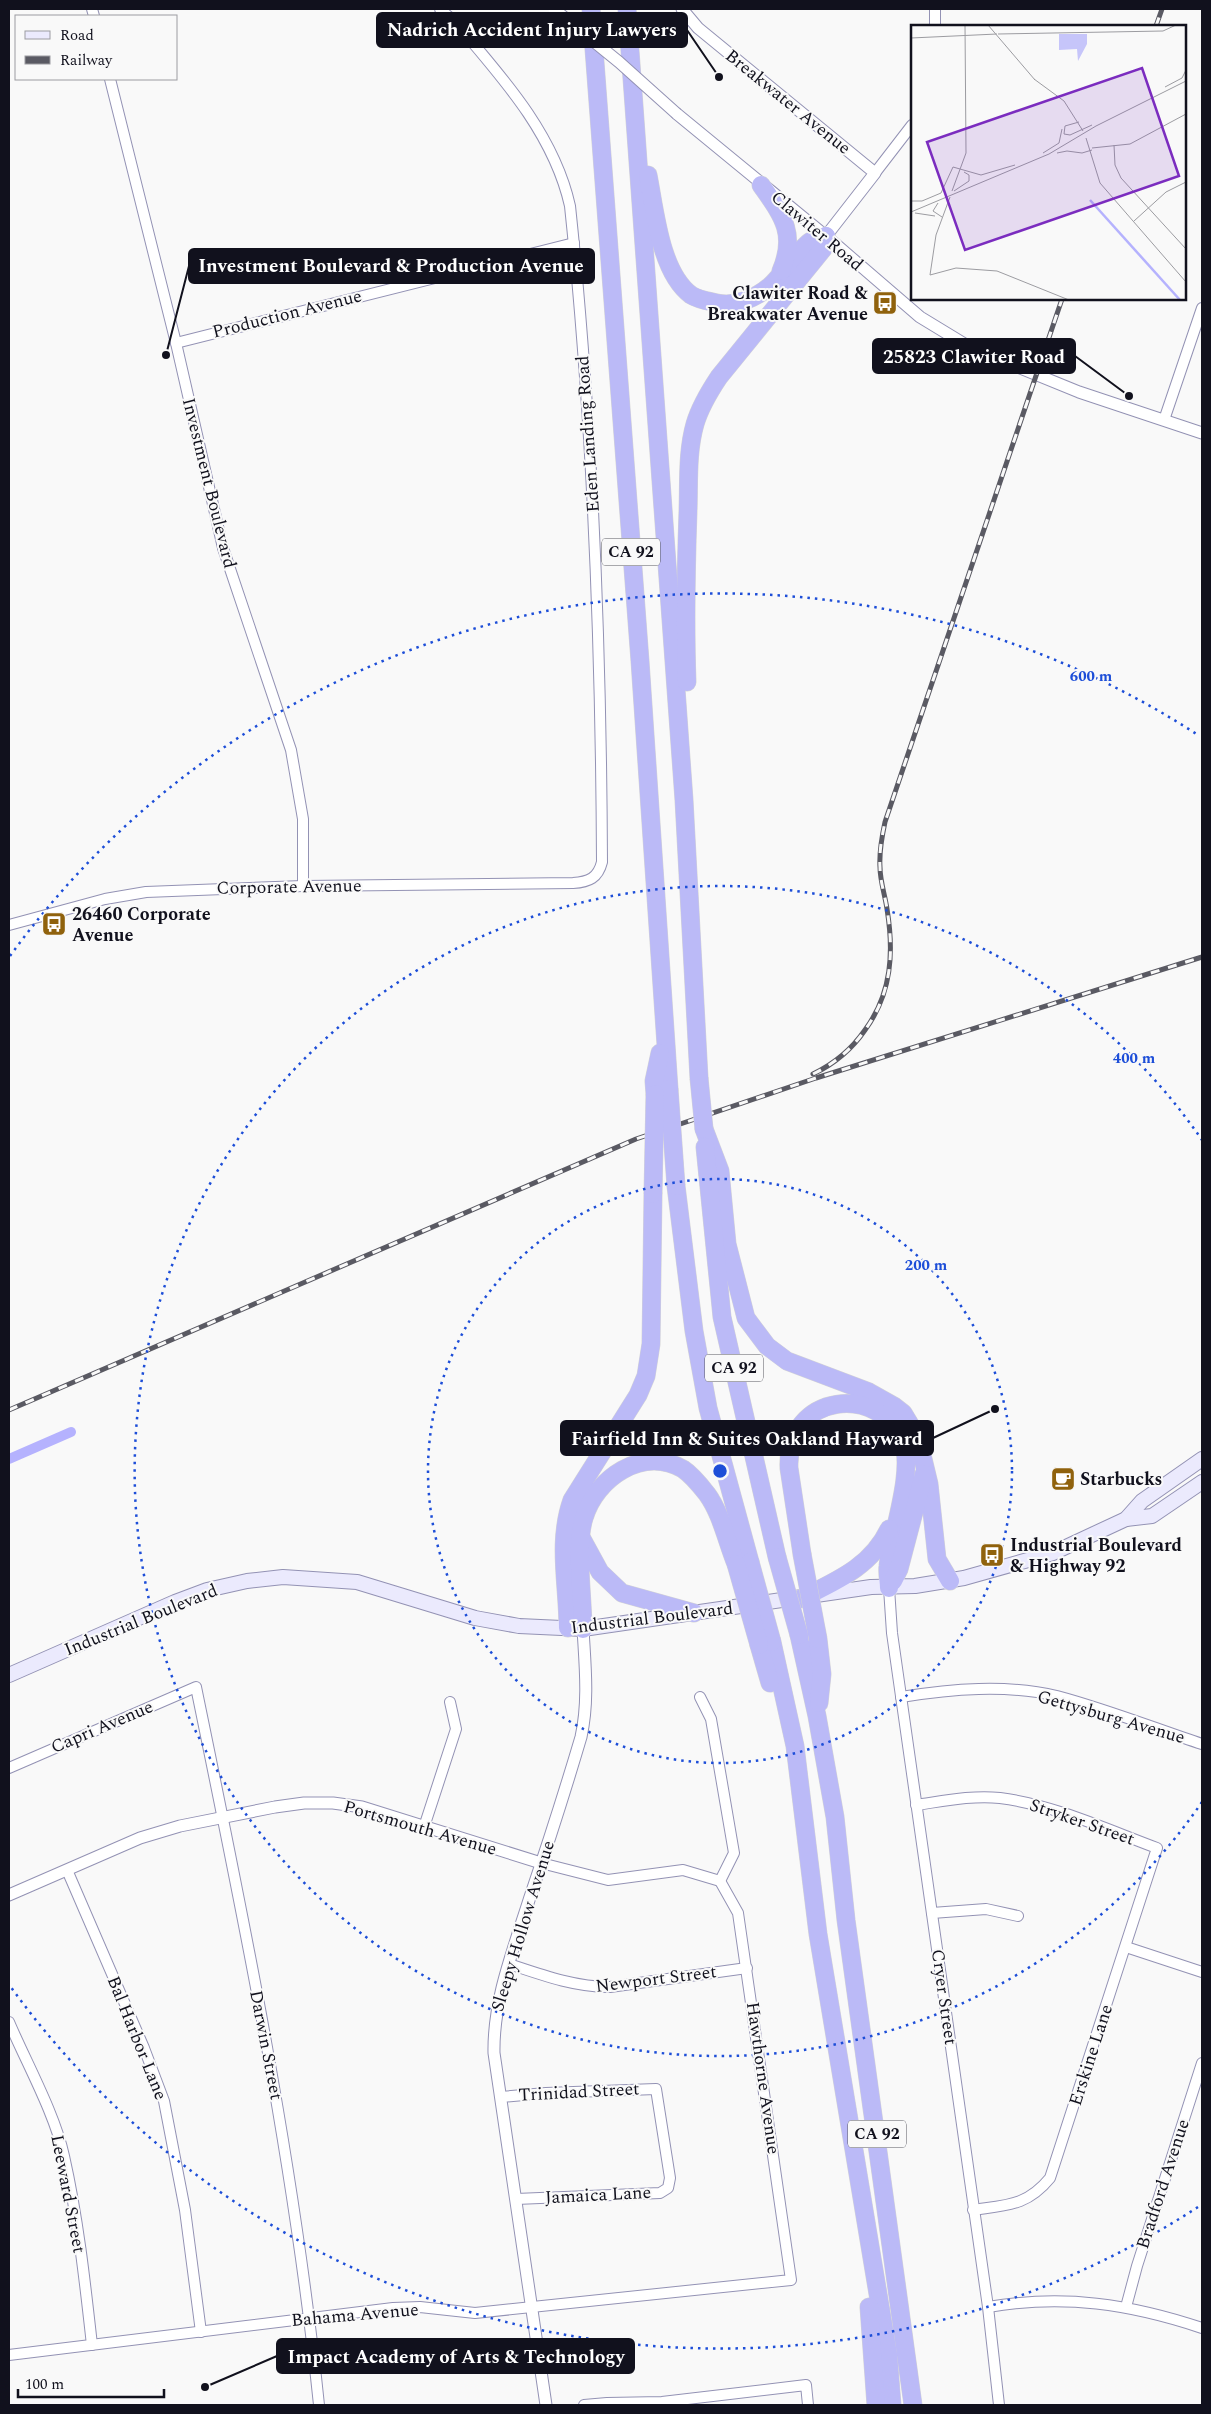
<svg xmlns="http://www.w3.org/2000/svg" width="1211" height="2414" viewBox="0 0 1211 2414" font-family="Spectral,serif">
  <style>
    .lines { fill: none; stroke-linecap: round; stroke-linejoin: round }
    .canal { stroke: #b5b2fe; stroke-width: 10 }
    .minor-casing { stroke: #9392b4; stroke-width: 12 }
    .tertiary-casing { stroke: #9392b4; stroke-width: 13 }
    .secondary-casing { stroke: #9392b4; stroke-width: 16 }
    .motorway-casing { stroke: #d4d4d6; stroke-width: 19 }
    .minor { stroke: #fff; stroke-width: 10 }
    .tertiary { stroke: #fff; stroke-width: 11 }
    .secondary { stroke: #ebeafd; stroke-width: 14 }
    .motorway { stroke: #bbbaf7; stroke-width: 18 }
    .rail-casing { stroke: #5a5a63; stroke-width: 5 }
    .rail { stroke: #f9f9f9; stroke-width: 3; stroke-dasharray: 9; stroke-linecap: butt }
    .tertiary-bridge-casing { stroke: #9392b4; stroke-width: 13; stroke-linecap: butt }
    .motorway-bridge-casing { stroke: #d4d4d6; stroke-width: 19; stroke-linecap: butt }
    .tertiary-bridge { stroke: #fff; stroke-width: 11 }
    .motorway-bridge { stroke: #bbbaf7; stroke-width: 18 }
    .ring { fill: none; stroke: #1d4ed8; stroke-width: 2.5; stroke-dasharray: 2.5 5 }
    .labels { text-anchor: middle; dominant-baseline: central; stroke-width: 4; stroke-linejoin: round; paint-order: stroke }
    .shield { fill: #f9f9f9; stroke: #57575f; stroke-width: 1 }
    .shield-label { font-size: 16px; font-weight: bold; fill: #11111d }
    .street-label { font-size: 18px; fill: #11111d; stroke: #f9f9f9 }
    .poi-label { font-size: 18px; font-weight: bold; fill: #11111d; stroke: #f9f9f9; text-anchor: start }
    .inset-river { fill: none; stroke: #b5b2fe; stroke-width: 2.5 }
    .inset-road { fill: none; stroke: #9c9ca1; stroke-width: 1 }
    .view { fill: #7b2cbf; fill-opacity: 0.15; stroke: #7b2cbf; stroke-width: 2.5 }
    .inset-edge { fill: none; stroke: #11111d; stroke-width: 2.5 }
    .centre { fill: #1d4ed8; stroke: #f9f9f9; stroke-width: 2.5 }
    .ring-label { font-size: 15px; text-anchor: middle; font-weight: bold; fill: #1d4ed8; stroke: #f9f9f9; stroke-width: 4; stroke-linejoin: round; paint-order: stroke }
    .leader { fill: none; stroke: #11111d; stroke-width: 2 }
    .callout-dot { fill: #11111d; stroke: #f9f9f9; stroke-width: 2 }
    .callout { fill: #11111d; stroke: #11111d; stroke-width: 2 }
    .callout-label { font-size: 19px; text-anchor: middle; font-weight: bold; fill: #fff }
  </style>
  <rect width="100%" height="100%" fill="#f9f9f9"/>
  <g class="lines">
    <!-- canal -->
    <polyline class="canal" points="9,1459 71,1432"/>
    <defs>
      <g id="minor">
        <polyline points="92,9 94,16"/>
        <polyline points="935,9 935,26"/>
        <polyline points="110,79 176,343 223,548 291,750 303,819 303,886"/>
        <polyline points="875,173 912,125"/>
        <polyline points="176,343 574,243"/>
        <polyline points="1164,420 1202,308"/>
        <path d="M 9,925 L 105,899 L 146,892 L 303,886 L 573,883 C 589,882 598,878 602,862 C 601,643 593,424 570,206 C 554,134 502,77 455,22 L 440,9"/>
        <polyline points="889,1588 892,1633 988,2307 999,2405"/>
        <polyline points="700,1697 711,1719 734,1853 720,1881"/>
        <path d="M 901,1697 C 951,1689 1006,1684 1057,1696 C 1106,1709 1154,1728 1202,1744"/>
        <path d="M 9,1768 L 196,1687 C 245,1925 294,2163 319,2405"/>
        <path d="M 916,1805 C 944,1801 972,1795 1000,1798 C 1054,1805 1106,1829 1157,1848 L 1050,2178 C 1027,2206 1007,2205 973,2210"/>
        <polyline points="424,1827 456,1729 450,1702"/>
        <polyline points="541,1863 608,1880 683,1870 720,1881"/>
        <polyline points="67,1870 144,2048 164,2101 185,2210 201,2332"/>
        <polyline points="932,1913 986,1909 1018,1916"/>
        <polyline points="1126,1947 1202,1972"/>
        <path d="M 509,1964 C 542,1975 575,1987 610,1987 L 747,1968"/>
        <path d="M 9,2022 C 26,2062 55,2114 64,2156 C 78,2218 85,2282 92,2345"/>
        <polyline points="501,2097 546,2093 656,2089 670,2178 668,2188 660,2193 516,2199"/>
        <path d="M 988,2307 C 1064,2294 1130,2304 1202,2328"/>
        <polyline points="1126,2307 1137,2266 1202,2063"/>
        <polyline points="9,2355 393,2308 420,2307 475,2313 791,2280 738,1913 720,1881"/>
        <polyline points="584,2405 607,2403 662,2402 806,2385 808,2405"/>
      </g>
      <g id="tertiary">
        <polyline points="682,9 698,28 875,173 826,236"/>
        <polyline points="677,114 833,242 920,317 971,348 1079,392 1202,433"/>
        <polyline points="9,1895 140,1838 180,1826 275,1807 304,1803 333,1803 362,1807 541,1863"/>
        <path d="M 546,2405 L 494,2053 C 493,1999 514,1948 530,1897 C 548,1844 565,1791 581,1737 C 589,1701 585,1665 583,1629"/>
      </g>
      <g id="secondary">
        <polyline points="1126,1519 1152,1516 1202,1482"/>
        <polyline points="9,1675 175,1602 207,1590 247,1581 283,1577 357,1582 475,1618 519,1626 583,1629 871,1587 915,1586 964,1578 1053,1553 1126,1519 1142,1501 1202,1459"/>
      </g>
      <g id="motorway">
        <polyline points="591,9 640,661 669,1089"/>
        <polyline points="627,9 684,800 699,1078"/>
        <path d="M 648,175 C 655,210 660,272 691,295 C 699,300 708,301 717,303 C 735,307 756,298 770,286 C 782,276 799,248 811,241 C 816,239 821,238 826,236"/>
        <path d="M 761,185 C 782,215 797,233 781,271"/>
        <path d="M 687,682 C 685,625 686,568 688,511 C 689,482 687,452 695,424 C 700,407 709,392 719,377 L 823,249 L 826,236"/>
        <polyline points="655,1094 654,1081 660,1053"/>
        <polyline points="704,1129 720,1171 727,1244 746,1318 767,1346 787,1361 869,1392 894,1406 903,1413 918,1438 929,1484 937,1559 950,1581"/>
        <polyline points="705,1147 722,1317 777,1557"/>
        <polyline points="676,1186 694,1331 708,1408 750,1562"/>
        <polyline points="582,1539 600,1572 622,1593 694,1613"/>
        <path d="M 802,1554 L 789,1468 C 786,1391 881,1384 903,1442 C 914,1473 892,1532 888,1566 C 887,1573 889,1581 889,1588"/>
        <polyline points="893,1581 899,1569 924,1474"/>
        <path d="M 800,1599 C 836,1581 871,1567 889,1529"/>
        <path d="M 568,1628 C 568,1585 557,1542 572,1500 L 638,1395 L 646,1376 L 651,1344 L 653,1194"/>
        <path d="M 583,1629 C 583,1597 575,1547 584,1518 C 596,1478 642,1446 683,1469 C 692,1475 700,1485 707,1494 C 721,1513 727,1542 736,1564"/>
        <polyline points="799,1635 817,1716 835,1817 846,1920 913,2405"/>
        <polyline points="818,1639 822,1674 819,1703"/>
        <polyline points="772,1642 795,1746 818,1934 888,2354 892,2405"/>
        <polyline points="759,1645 770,1683"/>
        <polyline points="869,2307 876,2405"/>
      </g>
    </defs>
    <!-- minor casing -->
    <use href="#minor" class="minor-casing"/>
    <!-- tertiary casing -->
    <use href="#tertiary" class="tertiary-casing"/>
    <!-- secondary casing -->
    <use href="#secondary" class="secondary-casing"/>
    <!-- motorway casing -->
    <use href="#motorway" class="motorway-casing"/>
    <!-- minor -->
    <use href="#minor" class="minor"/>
    <!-- tertiary -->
    <use href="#tertiary" class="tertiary"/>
    <!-- secondary -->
    <use href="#secondary" class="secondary"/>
    <!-- motorway -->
    <use href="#motorway" class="motorway"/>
    <defs>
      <g id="rail">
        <polyline points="1156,26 1162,9"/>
        <path d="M 813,1074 C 834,1064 852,1049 865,1030 C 892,993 894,952 887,909 C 885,895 880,881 880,867 C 879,852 882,836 885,822 L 1062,299"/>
        <polyline points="9,1410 636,1139 816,1078 1202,957"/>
      </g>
    </defs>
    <!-- rail casing -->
    <use href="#rail" class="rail-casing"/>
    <!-- rail -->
    <use href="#rail" class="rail"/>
    <defs>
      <polyline id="tertiary-bridge" points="554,9 619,62 677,114"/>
      <g id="motorway-bridge">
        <polyline points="699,1078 704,1129"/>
        <polyline points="669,1089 676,1186"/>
        <polyline points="653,1194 655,1094"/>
        <polyline points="802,1554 818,1639"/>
        <polyline points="777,1557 799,1635"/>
        <polyline points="750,1562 772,1642"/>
        <polyline points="736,1564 759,1645"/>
      </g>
    </defs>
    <!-- tertiary-bridge casing -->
    <use href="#tertiary-bridge" class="tertiary-bridge-casing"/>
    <!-- motorway-bridge casing -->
    <use href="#motorway-bridge" class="motorway-bridge-casing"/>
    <!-- tertiary-bridge -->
    <use href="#tertiary-bridge" class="tertiary-bridge"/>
    <!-- motorway-bridge -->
    <use href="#motorway-bridge" class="motorway-bridge"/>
  </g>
  <!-- distance rings -->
  <g class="ring">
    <circle cx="720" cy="1471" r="292"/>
    <path d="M1202 1802A585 585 0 1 1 1202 1140"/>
    <path d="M1198 2207A877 877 0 0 1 10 1986M10 956A877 877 0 0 1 1198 735"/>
  </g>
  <!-- icons -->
  <defs>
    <symbol id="bus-square" viewBox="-11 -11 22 22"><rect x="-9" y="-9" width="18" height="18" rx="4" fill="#90620d" stroke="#f9f9f9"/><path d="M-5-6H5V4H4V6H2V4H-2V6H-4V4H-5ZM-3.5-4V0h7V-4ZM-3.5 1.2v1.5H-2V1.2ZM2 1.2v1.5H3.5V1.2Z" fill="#fff"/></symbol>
    <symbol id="cafe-square" viewBox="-11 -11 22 22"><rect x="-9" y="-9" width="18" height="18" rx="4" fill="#90620d" stroke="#f9f9f9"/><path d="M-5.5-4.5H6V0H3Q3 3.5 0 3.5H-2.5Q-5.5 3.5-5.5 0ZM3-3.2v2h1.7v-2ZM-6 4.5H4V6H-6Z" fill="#fff"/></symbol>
  </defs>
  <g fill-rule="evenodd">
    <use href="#bus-square" x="871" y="289" width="28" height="28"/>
    <use href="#bus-square" x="40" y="910" width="28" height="28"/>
    <use href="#cafe-square" x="1049" y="1465" width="28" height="28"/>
    <use href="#bus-square" x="978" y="1541" width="28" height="28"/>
  </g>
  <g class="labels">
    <!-- shield labels -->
    <g class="shield">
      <rect x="602" y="538.5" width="58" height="27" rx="4"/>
      <rect x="705" y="1354.5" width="58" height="27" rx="4"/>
      <rect x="848" y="2120.5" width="58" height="27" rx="4"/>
    </g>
    <g class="shield-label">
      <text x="631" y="552">CA 92</text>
      <text x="734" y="1368">CA 92</text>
      <text x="877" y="2134">CA 92</text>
    </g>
    <!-- street labels -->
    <g class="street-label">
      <text transform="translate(788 102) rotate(39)">Breakwater Avenue</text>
      <text transform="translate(817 231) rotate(40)">Clawiter Road</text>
      <text transform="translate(287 314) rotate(-14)">Production Avenue</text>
      <text transform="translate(588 434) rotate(-94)">Eden Landing Road</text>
      <text transform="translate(209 483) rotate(76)">Investment Boulevard</text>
      <text transform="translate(289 887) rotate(-1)">Corporate Avenue</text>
      <text transform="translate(652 1618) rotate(-7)">Industrial Boulevard</text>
      <text transform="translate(141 1620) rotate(-22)">Industrial Boulevard</text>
      <text transform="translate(1111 1717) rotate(16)">Gettysburg Avenue</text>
      <text transform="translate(102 1727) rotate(-23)">Capri Avenue</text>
      <text transform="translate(1082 1822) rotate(19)">Stryker Street</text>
      <text transform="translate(420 1828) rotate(16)">Portsmouth Avenue</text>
      <text transform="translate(523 1926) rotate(-73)">Sleepy Hollow Avenue</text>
      <text transform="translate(656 1979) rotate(-7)">Newport Street</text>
      <text transform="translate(944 1997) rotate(82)">Cryer Street</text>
      <text transform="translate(137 2038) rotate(68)">Bal Harbor Lane</text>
      <text transform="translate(266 2045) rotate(79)">Darwin Street</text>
      <text transform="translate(1091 2055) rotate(-72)">Erskine Lane</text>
      <text transform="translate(763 2078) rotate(82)">Hawthorne Avenue</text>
      <text transform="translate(579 2092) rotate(-3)">Trinidad Street</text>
      <text transform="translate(1163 2184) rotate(-72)">Bradford Avenue</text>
      <text transform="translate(68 2194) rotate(79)">Leeward Street</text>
      <text transform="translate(598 2195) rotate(-3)">Jamaica Lane</text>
      <text transform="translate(355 2315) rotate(-5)">Bahama Avenue</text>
    </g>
    <!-- poi labels -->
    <g class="poi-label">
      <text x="868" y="293" text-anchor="end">Clawiter Road &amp;<tspan x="868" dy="21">Breakwater Avenue</tspan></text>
      <text x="72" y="914">26460 Corporate<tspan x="72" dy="21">Avenue</tspan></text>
      <text x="1080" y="1479">Starbucks</text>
      <text x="1010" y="1545">Industrial Boulevard<tspan x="1010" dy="21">&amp; Highway 92</tspan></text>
    </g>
  </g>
  <!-- overview -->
  <g transform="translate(911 25)">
    <rect width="275" height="275" fill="#f9f9f9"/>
    <path d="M 148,9 L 176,9 L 176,19 L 167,36 L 166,24 L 148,25 Z" fill="#c6c5fa"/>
    <path class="inset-river" d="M 179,175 L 269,275"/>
    <path class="inset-road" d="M 77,0 L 124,55M 87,9 L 252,6 L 265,0M 0,13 L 86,9M 123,54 L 153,76 L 172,106M 254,62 L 271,53 L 275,45M 168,97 L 154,101 L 153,109 L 159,110 L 181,100M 175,113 L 189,158 L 275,257M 203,120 L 204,140 L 210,153 L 275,224M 181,123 L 219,119 L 275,89M 132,128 L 148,118 L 151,104M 146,128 L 156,126 L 171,128 L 181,125M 49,144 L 70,150 L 104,140M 41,166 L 55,128 L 54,0M 43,166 L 58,156 L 58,150 L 53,147M 39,172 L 25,210 L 19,250 L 45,243 L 86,246 L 158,275M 0,176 L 11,176 L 30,168 L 42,142 L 49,144M 27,178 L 22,186 L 31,192M 0,187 L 138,129 L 185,101 L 275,56M 4,188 L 24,191M 223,196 L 255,167 L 275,157"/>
    <path class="view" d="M 231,43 L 268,151 L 54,225 L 16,117 Z"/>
    <rect width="275" height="275" class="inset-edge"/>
  </g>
  <circle cx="720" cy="1471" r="8" class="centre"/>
  <g class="ring-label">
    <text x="1091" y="681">600 m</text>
    <text x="1134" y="1063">400 m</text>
    <text x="926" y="1270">200 m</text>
  </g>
  <!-- callouts -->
  <path class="leader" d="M719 77L687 30M166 355L189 266M1129 396L1075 356M995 1409L933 1438M205 2387L277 2356"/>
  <g class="callout-dot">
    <circle cx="719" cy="77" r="5"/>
    <circle cx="166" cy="355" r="5"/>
    <circle cx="1129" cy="396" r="5"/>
    <circle cx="995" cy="1409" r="5"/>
    <circle cx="205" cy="2387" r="5"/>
  </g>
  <g class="callout">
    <rect x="377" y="13" width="310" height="34" rx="5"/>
    <rect x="189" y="249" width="405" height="34" rx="5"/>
    <rect x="873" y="339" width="202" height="34" rx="5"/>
    <rect x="561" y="1421" width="372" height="34" rx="5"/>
    <rect x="277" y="2339" width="357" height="34" rx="5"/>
  </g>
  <g class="callout-label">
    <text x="532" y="36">Nadrich Accident Injury Lawyers</text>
    <text x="391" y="272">Investment Boulevard &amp; Production Avenue</text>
    <text x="974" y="363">25823 Clawiter Road</text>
    <text x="747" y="1445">Fairfield Inn &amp; Suites Oakland Hayward</text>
    <text x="456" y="2363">Impact Academy of Arts &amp; Technology</text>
  </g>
  <!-- border -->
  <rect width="1211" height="2414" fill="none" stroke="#11111d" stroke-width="20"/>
  <!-- legend -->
  <rect x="15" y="15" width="162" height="65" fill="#f9f9f9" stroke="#9c9ca1"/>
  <rect x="25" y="31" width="25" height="8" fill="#ebeafd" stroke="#9c9ca1"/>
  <text x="60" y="40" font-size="15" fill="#11111d">Road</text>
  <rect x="25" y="56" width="25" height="8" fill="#5a5a63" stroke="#9c9ca1"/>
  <text x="60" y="65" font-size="15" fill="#11111d">Railway</text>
  <!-- scale -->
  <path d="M18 2389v8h146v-8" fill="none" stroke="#11111d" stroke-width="2.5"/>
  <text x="25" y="2389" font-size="15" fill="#11111d" stroke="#f9f9f9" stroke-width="4" paint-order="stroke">100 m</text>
</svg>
